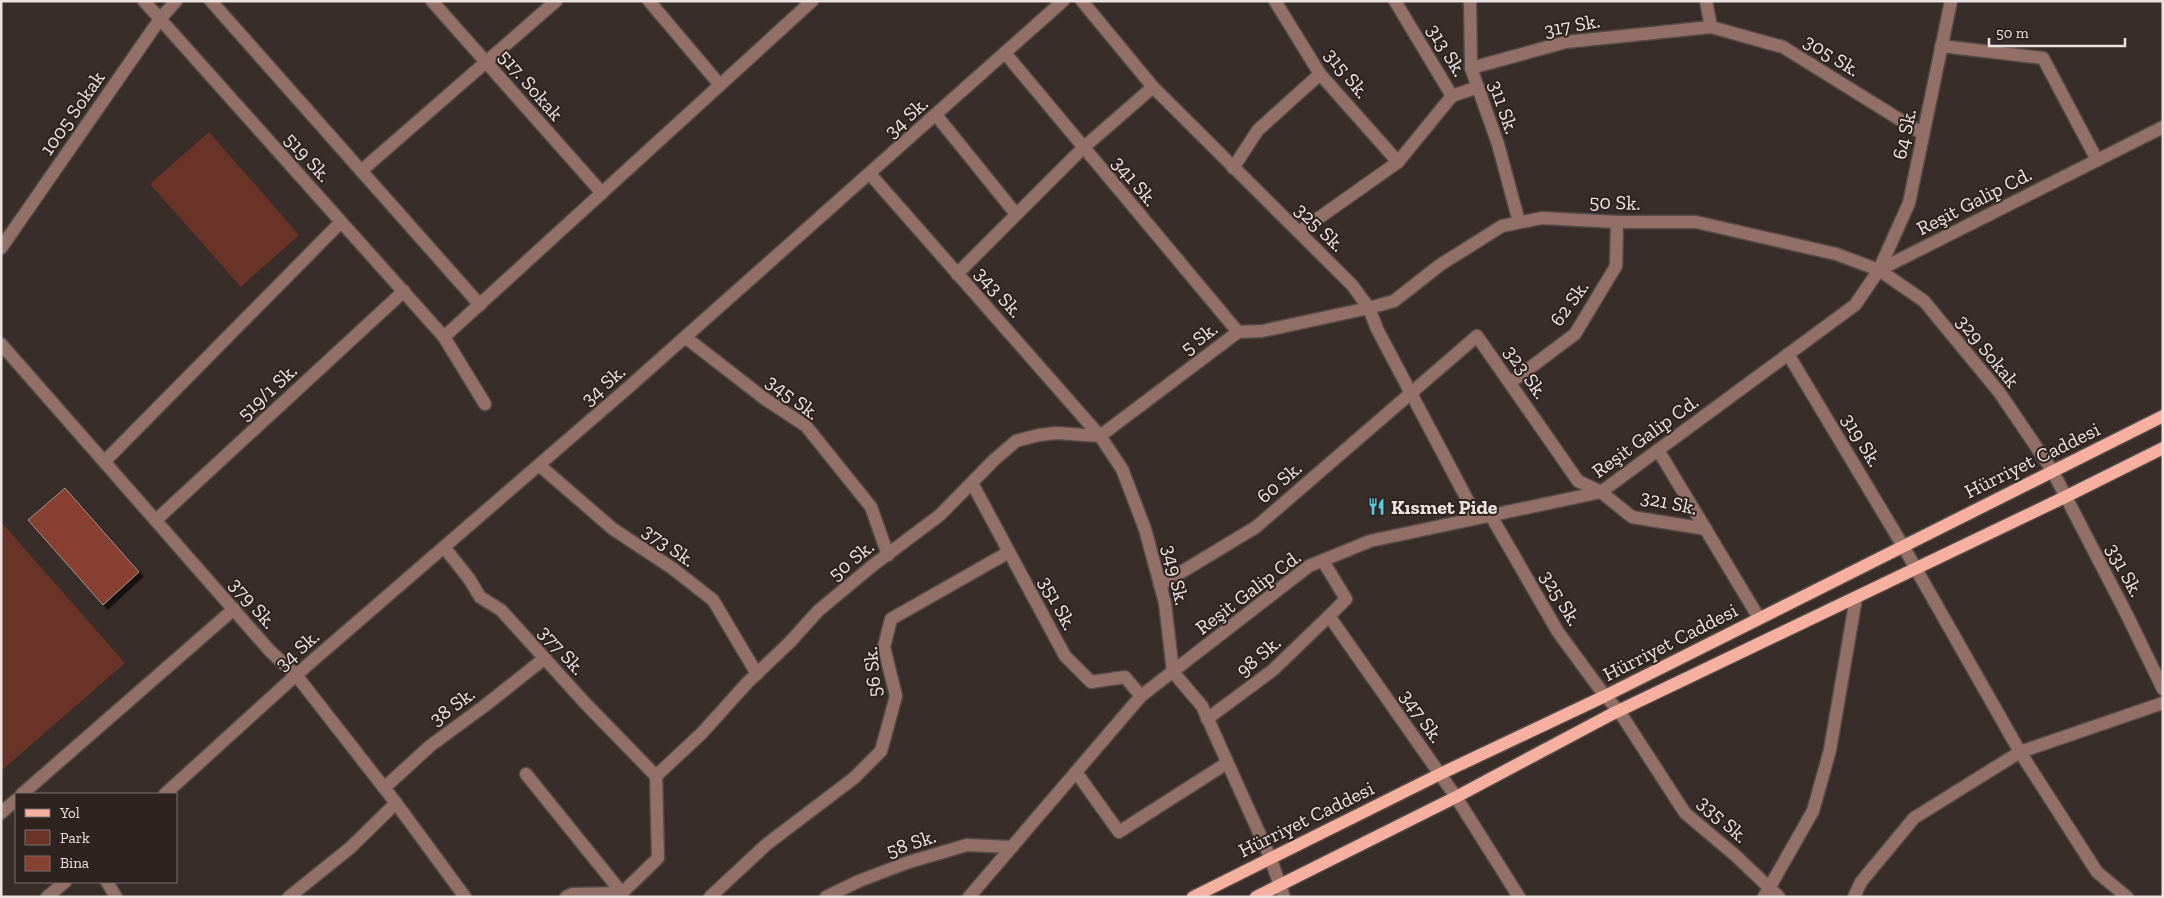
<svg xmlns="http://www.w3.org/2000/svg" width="2164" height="898" viewBox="0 0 2164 898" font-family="'Zilla Slab',serif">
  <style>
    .green { fill: #6a3327 }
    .building { fill: #874131; stroke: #a0908c; filter: url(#shadow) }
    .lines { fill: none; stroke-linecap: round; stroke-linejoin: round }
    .minor-casing { stroke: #564a47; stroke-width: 15 }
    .major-casing { stroke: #564a47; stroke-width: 15 }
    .minor { stroke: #927068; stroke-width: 12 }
    .major { stroke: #f5b09f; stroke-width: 12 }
    .labels { text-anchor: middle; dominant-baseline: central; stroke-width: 4; stroke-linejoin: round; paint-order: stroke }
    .street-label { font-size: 20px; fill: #ece3e1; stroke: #2f2320 }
    .poi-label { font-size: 20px; font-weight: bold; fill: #ece3e1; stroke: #2f2320; text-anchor: start }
  </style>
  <defs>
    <filter id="shadow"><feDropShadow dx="4.5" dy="4.5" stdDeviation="0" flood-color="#0009"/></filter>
  </defs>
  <rect width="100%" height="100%" fill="#392d2a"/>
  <!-- green -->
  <g class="green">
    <polygon points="209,132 299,235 241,287 150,184"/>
    <polygon points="1,522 125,663 1,771"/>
  </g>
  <!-- building -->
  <polygon class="building" points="65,488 139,572 103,605 28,520"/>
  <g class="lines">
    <defs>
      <g id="minor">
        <polyline points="144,1 444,337 485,404"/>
        <polyline points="211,1 480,305"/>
        <polyline points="432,1 602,193"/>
        <polyline points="649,1 720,85"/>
        <polyline points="1082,1 1153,87 1352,285 1369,308 1377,329 1477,518"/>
        <polyline points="1275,1 1320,74 1398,162"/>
        <polyline points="1395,1 1452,96 1478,87"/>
        <polyline points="1470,1 1471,68 1498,144 1519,222"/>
        <polyline points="1706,1 1711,27"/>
        <polyline points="1941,46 2043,58 2097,160"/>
        <polyline points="1005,53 1238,332"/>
        <polyline points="1471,68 1566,42 1711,27 1783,47 1923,134"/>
        <polyline points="936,115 1016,214"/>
        <polyline points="1233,168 1258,130 1320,74"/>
        <polyline points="361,171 556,1"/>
        <polyline points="870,174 1100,436 1122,469 1145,529 1165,603 1173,672 1202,706 1270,857 1284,897"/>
        <polyline points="1299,232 1398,162 1452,96"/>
        <polyline points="1,248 160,19 176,1"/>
        <polyline points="1879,270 1909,203 1951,1"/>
        <polyline points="957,274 1083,148 1153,87"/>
        <polyline points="444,337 812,1"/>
        <polyline points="685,337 765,399 806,426 871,507 888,555"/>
        <polyline points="1,344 270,651 296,675 396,803 465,897"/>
        <polyline points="1788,354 1903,546 2020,752 2097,872 2127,897"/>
        <polyline points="1511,382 1575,334 1616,266 1617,222"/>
        <polyline points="1100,436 1238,332 1262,331 1369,308 1394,301 1440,265 1502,226 1542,218 1617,222 1696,222 1836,254 1879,270 1924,301 1999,392 2052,470 2126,613 2163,689"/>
        <polyline points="1658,450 1759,618"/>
        <polyline points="105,461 341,222"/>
        <polyline points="539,465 613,529 672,568 713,600 757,674"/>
        <polyline points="972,483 1065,656 1091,682 1125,677 1141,696"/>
        <polyline points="1491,516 1558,632 1605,696 1619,711 1685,813 1736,856 1779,897"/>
        <polyline points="156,520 404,291"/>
        <polyline points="444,547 470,580 480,597 501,610 585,703 656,776"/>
        <polyline points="1323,561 1346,599 1329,616 1456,797 1519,897"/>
        <polyline points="1160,585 1256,527 1477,336 1578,481 1601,492 1632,517 1706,529"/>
        <polyline points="1207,719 1273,670 1329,616"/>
        <polyline points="1076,772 1119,832 1227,763"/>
        <polyline points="526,774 622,893"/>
        <polyline points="656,776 702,733 747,683 790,642 818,611 872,566 940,515 994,460 1016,441 1039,435 1056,433 1100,436"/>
        <polyline points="384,788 430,746 487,704 545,658"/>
        <polyline points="22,794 234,609"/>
        <polyline points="165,794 296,675 630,386 1063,1"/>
        <polyline points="1,813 16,800"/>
        <polyline points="107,882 116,897"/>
        <polyline points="47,897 65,882"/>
        <polyline points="289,897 350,848 396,803"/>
        <polyline points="566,897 572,894 622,893 658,858 656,776"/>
        <polyline points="710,897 767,844 854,778 881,751 896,696 884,647 891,619 1009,552"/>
        <polyline points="826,897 859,881 909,862 967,845 1012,847"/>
        <polyline points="969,897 1141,696 1309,566 1370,541 1601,492 1855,305 1879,270 2163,127"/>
        <polyline points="1764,897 1813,811 1830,750 1856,598"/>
        <polyline points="1854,897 1861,882 1914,818 2020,752 2163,703"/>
      </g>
      <g id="major">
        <polyline points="1193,897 1440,774 1605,696 2163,416"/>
        <polyline points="1256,897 1456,797 1612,714 2065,497 2163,448"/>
      </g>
    </defs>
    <!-- minor casing -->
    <use href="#minor" class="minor-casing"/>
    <!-- major casing -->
    <use href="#major" class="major-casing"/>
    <!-- minor -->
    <use href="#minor" class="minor"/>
    <!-- major -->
    <use href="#major" class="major"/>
  </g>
  <!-- icons -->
  <defs>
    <symbol id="restaurant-bare" viewBox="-9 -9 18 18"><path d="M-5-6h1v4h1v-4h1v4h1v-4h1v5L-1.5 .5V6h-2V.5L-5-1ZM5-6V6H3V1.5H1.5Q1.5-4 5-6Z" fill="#56c9e1" stroke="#2f2320" stroke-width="2.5" paint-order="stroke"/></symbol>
  </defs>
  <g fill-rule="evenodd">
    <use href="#restaurant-bare" x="1364" y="494" width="25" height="25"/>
  </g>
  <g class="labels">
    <!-- street labels -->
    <g class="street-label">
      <text transform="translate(1572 25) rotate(-10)">317 Sk.</text>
      <text transform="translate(1447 50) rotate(59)">313 Sk.</text>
      <text transform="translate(1832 55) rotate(32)">305 Sk.</text>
      <text transform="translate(1347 73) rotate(51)">315 Sk.</text>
      <text transform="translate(531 85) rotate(49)">517. Sokak</text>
      <text transform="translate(1504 107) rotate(71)">311 Sk.</text>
      <text transform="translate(72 113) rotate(-55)">1005 Sokak</text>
      <text transform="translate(906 117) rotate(-42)">34 Sk.</text>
      <text transform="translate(1904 134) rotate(-78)">64 Sk.</text>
      <text transform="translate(308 157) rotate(48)">519 Sk.</text>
      <text transform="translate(1135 181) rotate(50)">341 Sk.</text>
      <text transform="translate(1974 201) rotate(-27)">Reşit Galip Cd.</text>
      <text transform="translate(1615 202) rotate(2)">50 Sk.</text>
      <text transform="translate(1320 227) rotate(44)">325 Sk.</text>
      <text transform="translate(999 292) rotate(48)">343 Sk.</text>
      <text transform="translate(1569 303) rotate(-54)">62 Sk.</text>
      <text transform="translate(1199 338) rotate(-37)">5 Sk.</text>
      <text transform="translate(1988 351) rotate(51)">329 Sokak</text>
      <text transform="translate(1526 372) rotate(55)">323 Sk.</text>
      <text transform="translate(603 385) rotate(-41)">34 Sk.</text>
      <text transform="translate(267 392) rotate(-43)">519/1 Sk.</text>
      <text transform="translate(793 397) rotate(37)">345 Sk.</text>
      <text transform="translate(1645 436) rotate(-36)">Reşit Galip Cd.</text>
      <text transform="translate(1862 440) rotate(59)">319 Sk.</text>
      <text transform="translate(2032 460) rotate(-26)">Hürriyet Caddesi</text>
      <text transform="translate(1279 482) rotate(-41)">60 Sk.</text>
      <text transform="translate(1669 502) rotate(12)">321 Sk.</text>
      <text transform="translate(669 545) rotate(35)">373 Sk.</text>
      <text transform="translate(851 560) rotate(-39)">50 Sk.</text>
      <text transform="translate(2125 570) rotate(62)">331 Sk.</text>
      <text transform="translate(1176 575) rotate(77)">349 Sk.</text>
      <text transform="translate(1248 592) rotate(-37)">Reşit Galip Cd.</text>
      <text transform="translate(1561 598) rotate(59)">325 Sk.</text>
      <text transform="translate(253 603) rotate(49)">379 Sk.</text>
      <text transform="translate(1058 603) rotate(62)">351 Sk.</text>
      <text transform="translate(1670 642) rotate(-27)">Hürriyet Caddesi</text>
      <text transform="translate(297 650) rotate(-41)">34 Sk.</text>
      <text transform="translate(562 650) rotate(48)">377 Sk.</text>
      <text transform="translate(1258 656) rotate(-40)">98 Sk.</text>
      <text transform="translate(872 672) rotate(-95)">56 Sk.</text>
      <text transform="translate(452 706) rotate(-36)">38 Sk.</text>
      <text transform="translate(1422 716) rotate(55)">347 Sk.</text>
      <text transform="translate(1306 819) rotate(-26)">Hürriyet Caddesi</text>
      <text transform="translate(1723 819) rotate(42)">335 Sk.</text>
      <text transform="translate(911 843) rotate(-18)">58 Sk.</text>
    </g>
    <!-- poi labels -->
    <g class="poi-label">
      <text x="1391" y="507">Kısmet Pide</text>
    </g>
  </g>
  <!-- border -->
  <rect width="2164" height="898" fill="none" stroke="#ece3e1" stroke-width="5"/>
  <!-- legend -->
  <rect x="15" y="793" width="162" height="90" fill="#2f2320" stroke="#7b706d"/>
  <rect x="25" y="809" width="25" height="8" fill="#f5b09f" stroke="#7b706d"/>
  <text x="60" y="818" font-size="15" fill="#ece3e1">Yol</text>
  <rect x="25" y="830" width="25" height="15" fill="#6a3327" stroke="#7b706d"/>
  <text x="60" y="843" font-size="15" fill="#ece3e1">Park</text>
  <rect x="25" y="856" width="25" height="15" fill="#874131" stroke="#7b706d"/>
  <text x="60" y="868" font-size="15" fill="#ece3e1">Bina</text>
  <!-- scale -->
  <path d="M1989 38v8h136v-8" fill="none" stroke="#ece3e1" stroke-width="2.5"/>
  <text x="1996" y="38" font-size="15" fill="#ece3e1" stroke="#2f2320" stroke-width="4" paint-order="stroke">50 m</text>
</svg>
